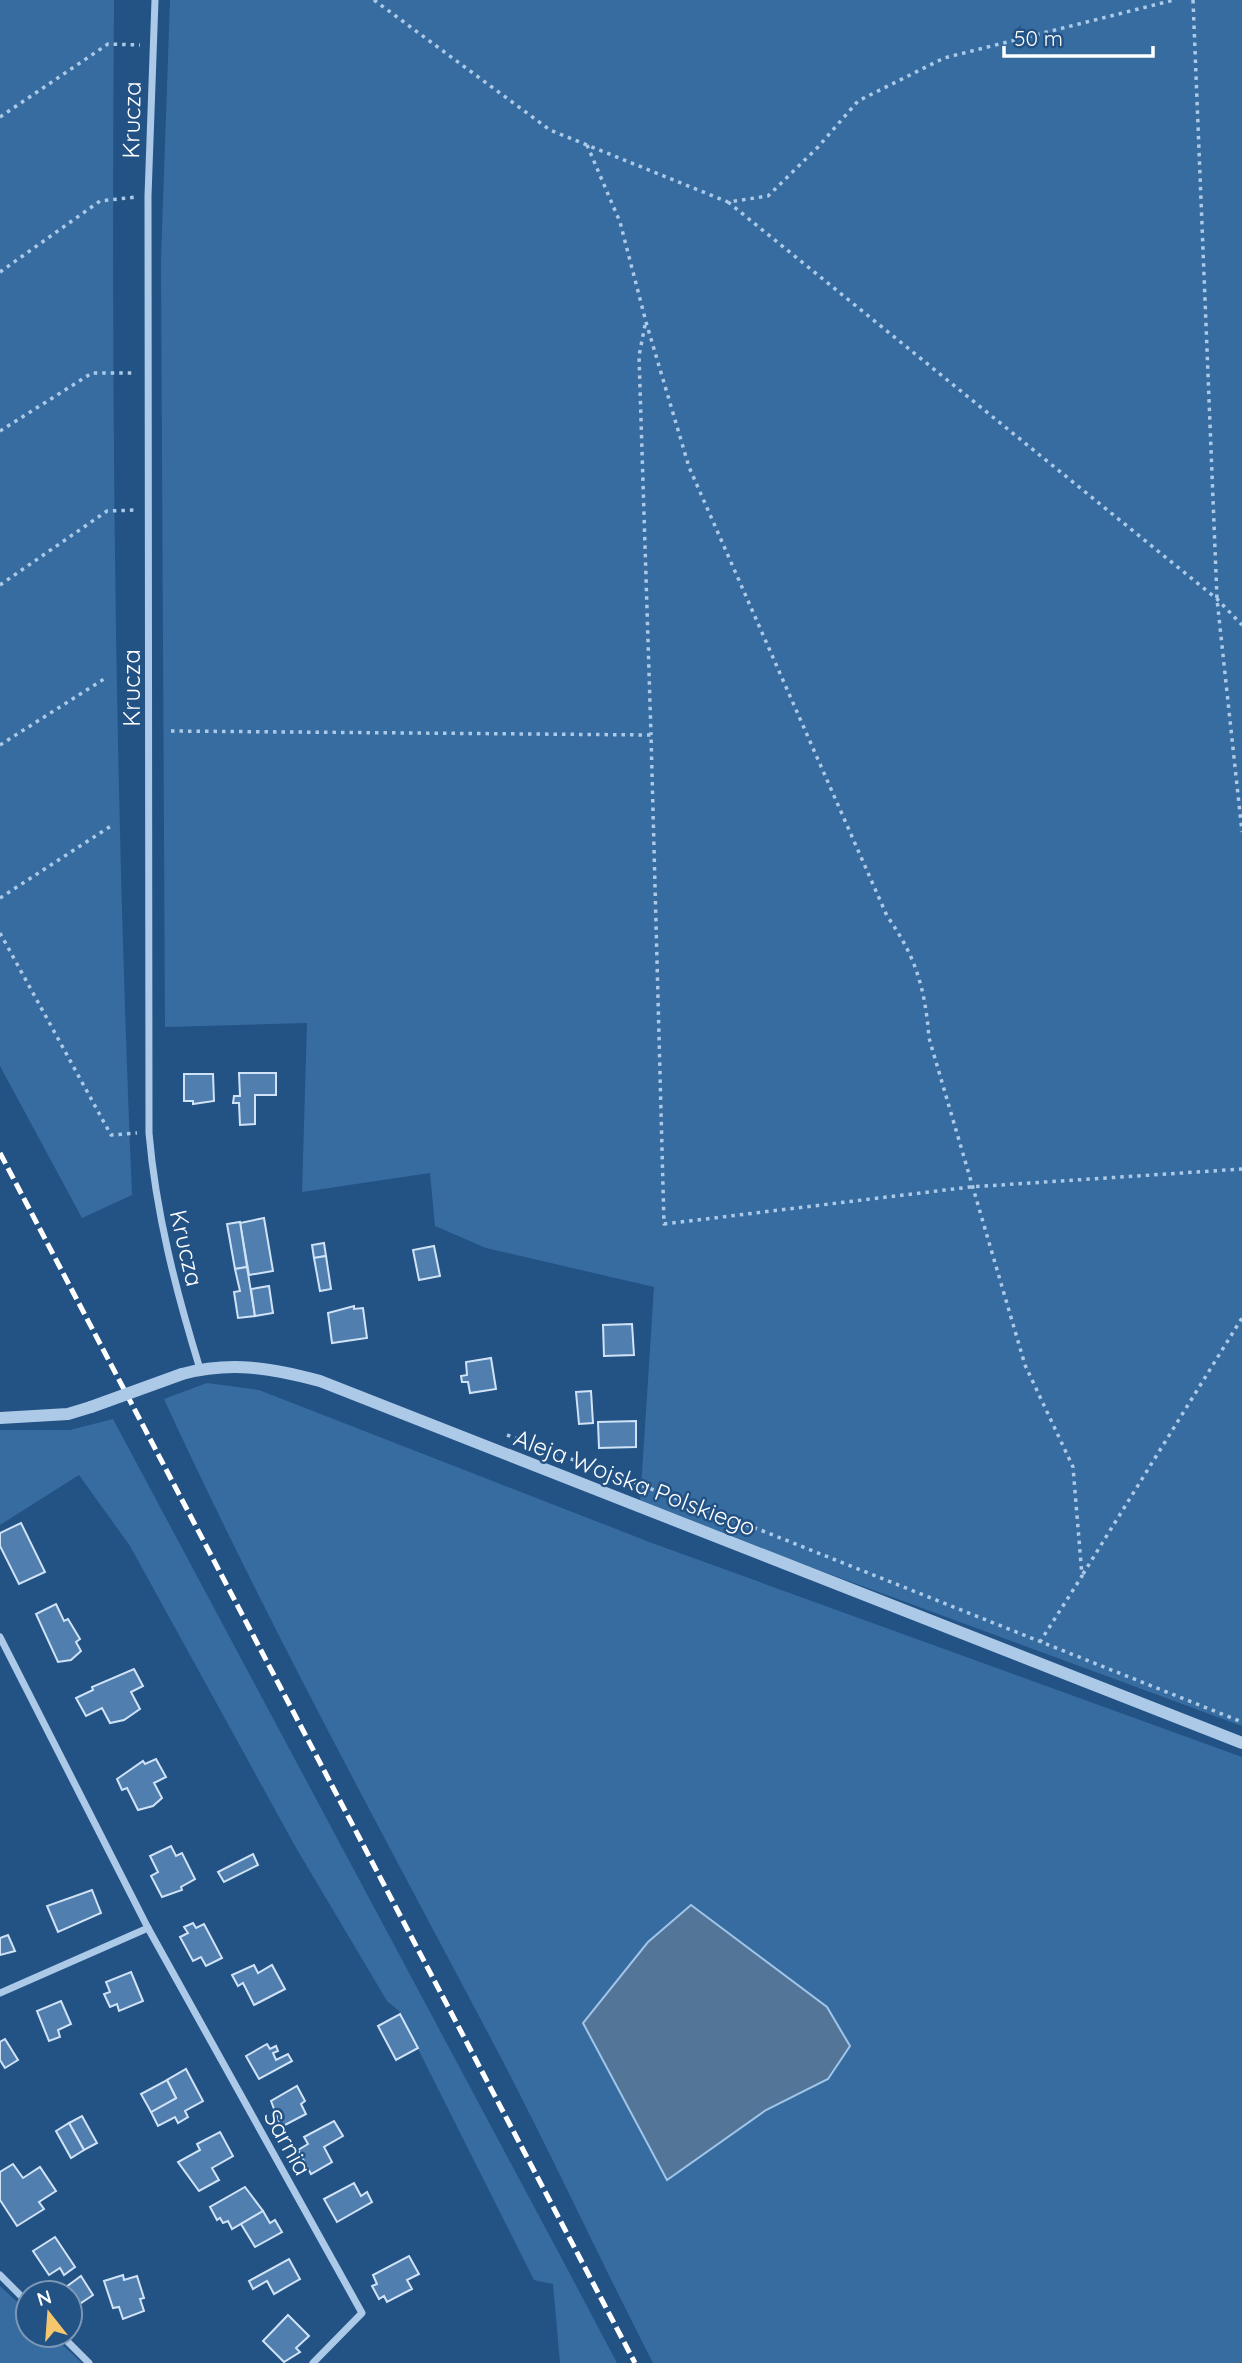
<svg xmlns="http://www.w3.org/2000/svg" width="1242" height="2363" viewBox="0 0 1242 2363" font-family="Quicksand,sans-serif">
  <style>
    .green { fill: #376ca1; fill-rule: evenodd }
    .water { fill: #537598; stroke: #a0c5e9; stroke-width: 2 }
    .building { fill: #507eaf; stroke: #d0e3f6; stroke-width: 2 }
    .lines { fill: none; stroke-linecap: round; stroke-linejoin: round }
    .path { stroke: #accae8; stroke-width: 3.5; stroke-dasharray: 3.5 5; stroke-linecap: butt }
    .minor { stroke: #accae8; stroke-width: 7 }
    .tertiary { stroke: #accae8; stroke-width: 12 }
    .rail { stroke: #fff; stroke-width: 5; stroke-dasharray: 12 5; stroke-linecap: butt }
    .tertiary-bridge { stroke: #accae8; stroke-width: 12 }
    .labels { text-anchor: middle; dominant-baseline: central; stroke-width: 5; stroke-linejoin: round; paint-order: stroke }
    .street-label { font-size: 24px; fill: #fff; stroke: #235285 }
  </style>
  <rect width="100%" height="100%" fill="#235285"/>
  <!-- green -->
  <g class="green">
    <path d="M 0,0 L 114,0 C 111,398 115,797 132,1195 L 82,1218 L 0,1066 Z"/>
    <polygon points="170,0 1242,0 1242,1726 640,1504 654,1287 486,1248 435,1226 430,1173 302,1192 307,1023 165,1027 161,260"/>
    <path d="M 207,1383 L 259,1390 L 652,1543 L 1242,1757 L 1242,2363 L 653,2363 C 600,2260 552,2155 498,2052 C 384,1836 266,1621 164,1399 ZM 691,1905 L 826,2007 L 828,2079 L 766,2110 Z"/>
    <polygon points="113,1419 570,2274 617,2363 560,2363 553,2284 534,2280 399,2011 387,2001 295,1846 130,1546 79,1475 0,1525 0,1430 70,1430"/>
    <polygon points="0,2286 28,2312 28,2335 52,2335 82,2363 0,2363"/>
  </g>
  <!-- water -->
  <polygon class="water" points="691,1905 827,2007 850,2046 828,2079 766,2110 667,2180 583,2023 648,1942"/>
  <!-- building -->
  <g class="building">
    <polygon points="239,1073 276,1073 276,1095 255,1095 255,1124 240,1125 239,1103 233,1103 234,1096 240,1096"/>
    <polygon points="184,1074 213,1074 214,1101 193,1104 193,1101 184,1101"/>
    <polygon points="264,1218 273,1271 249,1275 240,1223"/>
    <polygon points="240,1222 247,1267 235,1269 227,1224"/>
    <polygon points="324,1243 326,1256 314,1258 312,1245"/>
    <polygon points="434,1246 440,1276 419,1280 413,1250"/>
    <polygon points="326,1256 331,1289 320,1291 314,1258"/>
    <polygon points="247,1267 255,1316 238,1318 234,1292 240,1291 235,1269"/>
    <polygon points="269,1286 273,1313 255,1316 251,1289"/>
    <polygon points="354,1306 354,1309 363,1308 367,1338 332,1343 328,1313"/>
    <polygon points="632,1324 634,1355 604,1356 603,1325"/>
    <polygon points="491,1358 496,1389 470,1393 468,1382 462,1382 461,1376 467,1375 466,1362"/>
    <polygon points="591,1391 593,1423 579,1424 576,1392"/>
    <polygon points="636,1421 636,1447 599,1448 598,1422"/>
    <polygon points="21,1523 45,1572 19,1584 0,1546 0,1533"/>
    <polygon points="56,1604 64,1621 68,1619 80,1639 76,1642 81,1651 71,1660 58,1662 36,1614"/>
    <polygon points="134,1669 143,1686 131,1692 140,1709 124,1720 110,1723 102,1708 86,1716 76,1698 93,1690 92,1687"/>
    <polygon points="156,1759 166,1777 154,1783 162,1798 153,1806 138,1810 127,1788 122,1790 117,1779 143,1761 145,1764"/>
    <polygon points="171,1846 176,1856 182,1853 195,1879 181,1887 182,1890 162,1897 151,1876 158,1872 150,1856"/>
    <polygon points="253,1854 258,1865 224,1882 218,1872"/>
    <polygon points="92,1890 101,1913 58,1932 47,1906"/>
    <polygon points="193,1923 196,1928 204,1924 222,1958 206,1966 201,1957 193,1961 180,1937 188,1933 184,1927"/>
    <polygon points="8,1935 15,1951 0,1955 0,1938"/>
    <polygon points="254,1965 258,1973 272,1965 285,1989 254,2005 243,1983 238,1986 232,1975"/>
    <polygon points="131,1972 143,2001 119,2011 117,2004 110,2007 104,1994 110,1992 106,1982"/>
    <polygon points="61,2001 71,2024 58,2030 60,2037 49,2041 37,2011"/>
    <polygon points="400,2014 418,2048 396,2060 378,2026"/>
    <polygon points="5,2039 18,2060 5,2068 0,2060 0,2042"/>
    <polygon points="267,2044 270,2049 276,2046 278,2051 273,2053 276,2060 288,2054 292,2061 259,2079 246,2056"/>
    <polygon points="186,2069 203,2101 185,2111 188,2117 178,2123 175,2117 158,2126 151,2112 176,2098 167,2080"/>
    <polygon points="167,2080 176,2098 151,2112 141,2094"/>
    <polygon points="297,2086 305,2101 301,2104 306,2114 281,2127 271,2101"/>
    <polygon points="82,2116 97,2143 84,2150 69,2123"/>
    <polygon points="334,2121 343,2136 324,2147 332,2162 311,2174 298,2150 308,2144 304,2137"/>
    <polygon points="69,2123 84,2150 71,2158 56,2131"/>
    <polygon points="220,2132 233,2156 212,2168 219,2180 199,2191 178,2162 200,2150 197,2144"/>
    <polygon points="13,2164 23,2178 40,2167 56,2191 39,2202 44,2209 17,2226 0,2200 0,2172"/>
    <polygon points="354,2183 361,2196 367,2192 372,2202 337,2222 324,2199"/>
    <polygon points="245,2187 263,2211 232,2229 228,2221 223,2223 220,2218 217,2220 210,2207"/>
    <polygon points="263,2211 270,2223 275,2220 282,2232 255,2247 241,2224"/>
    <polygon points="55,2237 75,2267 64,2275 60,2268 49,2275 33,2251"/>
    <polygon points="409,2256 419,2274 407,2280 412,2289 387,2302 384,2296 379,2299 372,2286 377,2284 373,2275"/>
    <polygon points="289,2259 300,2279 274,2294 267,2281 253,2289 249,2281"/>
    <polygon points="123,2275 124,2280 137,2276 144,2298 140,2299 144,2311 123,2319 119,2307 113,2308 104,2281"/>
    <polygon points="81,2276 93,2295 78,2305 66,2287"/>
    <polygon points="288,2315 309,2336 296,2348 300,2352 284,2362 263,2341"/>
  </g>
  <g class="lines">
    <!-- path -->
    <g class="path">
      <polyline points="374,0 550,130 728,202 768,196 818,147 858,101 944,58 1174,0"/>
      <polyline points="1193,0 1217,599 1242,832"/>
      <polyline points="0,117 108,44 140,45"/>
      <path d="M 587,145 L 620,222 L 646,322 L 689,467 L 887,916 C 916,957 925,988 929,1038 L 1025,1365 L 1073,1467 L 1082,1576 L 1038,1645"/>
      <polyline points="728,202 1217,599 1242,625"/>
      <polyline points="0,272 100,201 136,197"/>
      <polyline points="645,325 639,356 651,735"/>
      <polyline points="0,431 92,373 135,373"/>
      <polyline points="0,585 107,511 136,510"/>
      <polyline points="171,731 651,735 664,1224 970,1187 1242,1169"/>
      <polyline points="0,745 104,679"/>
      <polyline points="0,898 114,824"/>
      <polyline points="0,933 111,1135 137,1133"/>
      <polyline points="507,1435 763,1531 1242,1722"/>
      <polyline points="1083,1574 1242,1318"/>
    </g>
    <!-- minor -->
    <g class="minor">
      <path d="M 155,0 L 148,196 L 149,1133 C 156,1214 176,1291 200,1369"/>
      <polyline points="0,1637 148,1928 362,2313 313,2363"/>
      <polyline points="0,1993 148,1928"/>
      <polyline points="0,2275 28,2303"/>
      <polyline points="61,2335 89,2363"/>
    </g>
    <!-- tertiary -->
    <g class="tertiary">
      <path d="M 182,1374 C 231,1361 272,1368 320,1381 L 1242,1743"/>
      <polyline points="0,1418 68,1414 91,1407"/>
    </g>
    <!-- rail -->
    <polyline class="rail" points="0,1153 635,2363"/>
    <!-- tertiary-bridge -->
    <polyline class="tertiary-bridge" points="91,1407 182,1374"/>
  </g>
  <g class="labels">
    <!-- street labels -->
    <g class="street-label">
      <text transform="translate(131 120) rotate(-89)">Krucza</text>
      <text transform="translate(131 688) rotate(-90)">Krucza</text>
      <text transform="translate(187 1248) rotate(77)">Krucza</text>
      <text transform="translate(635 1482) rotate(21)">Aleja Wojska Polskiego</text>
      <text transform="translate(288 2142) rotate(61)">Sarnia</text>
    </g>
  </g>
  <!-- north arrow -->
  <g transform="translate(49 2314) rotate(343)"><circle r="33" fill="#235285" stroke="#7b97b6" stroke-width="2"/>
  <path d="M0-5L12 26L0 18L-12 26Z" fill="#f4c76f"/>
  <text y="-10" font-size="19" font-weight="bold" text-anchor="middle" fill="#ffffff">N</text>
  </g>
  <!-- scale -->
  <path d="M1004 46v10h149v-10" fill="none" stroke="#ffffff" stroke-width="3.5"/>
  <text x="1014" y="46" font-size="21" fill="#ffffff" stroke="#235285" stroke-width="5" paint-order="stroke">50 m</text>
</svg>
